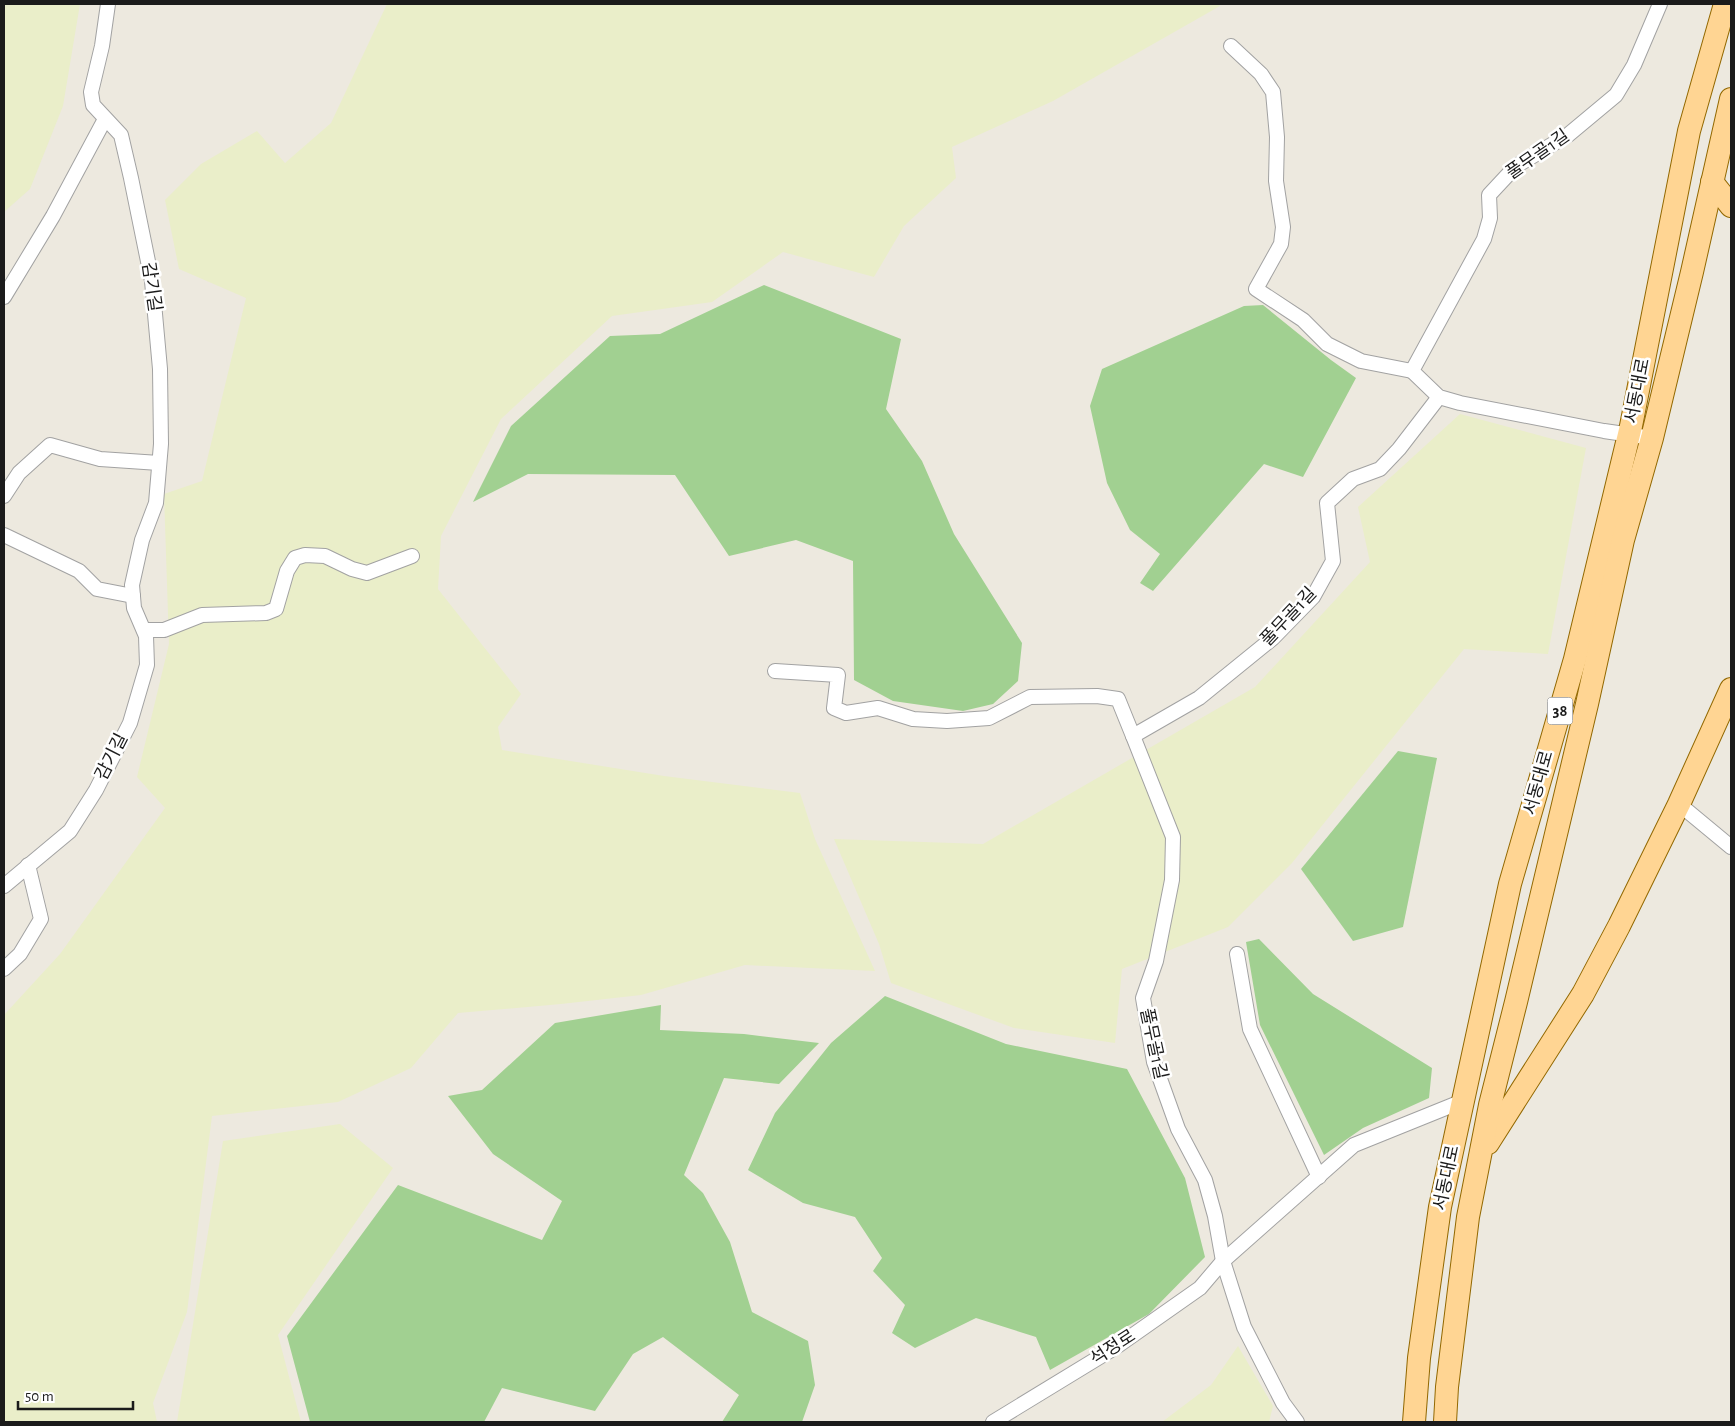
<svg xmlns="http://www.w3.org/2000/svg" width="1735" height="1426" viewBox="0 0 1735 1426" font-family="'Alegreya Sans','Noto Sans KR',sans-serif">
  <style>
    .farmland { fill: #eaeec9 }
    .forest { fill: #a1d091 }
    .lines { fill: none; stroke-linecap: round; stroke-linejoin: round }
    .minor-casing { stroke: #a2a2a2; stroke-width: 16 }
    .primary-casing { stroke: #926800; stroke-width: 24 }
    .minor { stroke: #fff; stroke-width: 14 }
    .primary { stroke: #ffd593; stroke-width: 22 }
    .labels { text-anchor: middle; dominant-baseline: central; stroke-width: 5; stroke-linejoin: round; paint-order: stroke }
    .shield { fill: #fff; stroke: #5f5f5f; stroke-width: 1 }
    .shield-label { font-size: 16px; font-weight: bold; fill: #1b1b1b }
    .street-label { font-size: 18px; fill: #1b1b1b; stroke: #fff }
  </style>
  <rect width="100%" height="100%" fill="#ede9df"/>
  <!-- farmland -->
  <g class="farmland">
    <polygon points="4,4 80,4 63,106 30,189 4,212"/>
    <polygon points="387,4 1219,4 1220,6 1053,101 952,147 956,178 904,226 874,277 783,252 712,302 612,316 501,419 441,536 438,589 521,694 498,727 502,750 664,776 800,793 815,839 875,971 745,965 641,995 561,1004 458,1013 411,1068 338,1102 212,1116 187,1312 153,1403 157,1422 4,1422 4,1015 60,954 165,808 137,777 169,644 164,494 202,481 246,298 179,269 165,200 201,164 257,131 285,163 331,123"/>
    <polygon points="1460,414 1586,448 1548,654 1464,649 1292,863 1228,927 1122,969 1115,1043 1014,1028 891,983 879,944 834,839 983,844 1255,687 1370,562 1358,507"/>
    <polygon points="340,1124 393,1168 278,1335 301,1422 177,1422 223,1141"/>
    <polygon points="1238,1346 1273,1406 1269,1422 1162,1422 1211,1385"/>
  </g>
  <!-- forest -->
  <g class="forest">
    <polygon points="764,285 901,339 886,409 922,461 954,534 1022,643 1018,681 993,704 963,711 893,701 854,680 853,561 796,540 729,556 675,475 528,474 473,502 511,426 610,336 660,334"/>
    <polygon points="1263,305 1331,360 1356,378 1303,477 1264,464 1153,591 1140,583 1160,554 1130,530 1107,483 1090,406 1102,369 1244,306"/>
    <polygon points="1398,751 1437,758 1403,927 1353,941 1301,869"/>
    <polygon points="1259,939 1313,994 1432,1068 1429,1098 1363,1128 1324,1155 1260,1025 1246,942"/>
    <polygon points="885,996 1006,1044 1127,1069 1185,1178 1205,1257 1149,1314 1050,1370 1036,1337 976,1318 915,1348 892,1333 905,1305 873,1271 882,1258 855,1217 803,1203 748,1170 775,1113 831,1043"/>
    <polygon points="661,1005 660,1030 744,1034 819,1043 779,1084 724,1078 684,1175 703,1193 730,1242 752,1312 808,1341 815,1385 802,1422 722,1422 739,1395 663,1337 633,1354 595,1411 502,1388 484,1422 310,1422 287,1336 398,1185 542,1240 562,1201 493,1154 448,1096 482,1090 555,1023"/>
  </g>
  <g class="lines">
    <defs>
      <g id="minor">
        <polyline points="1231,46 1261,74 1273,92 1277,137 1276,181 1283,227 1281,244 1256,289 1303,320 1327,344 1361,361 1412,371"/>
        <polyline points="4,297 53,216 105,119"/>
        <polyline points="1652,438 1604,431 1460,403 1439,397 1412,371 1484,239 1490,218 1489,195 1516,166 1568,135 1616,95 1634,65 1660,4"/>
        <polyline points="4,496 19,473 50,445 100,459 159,463"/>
        <polyline points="4,535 79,571 97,589 133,596"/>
        <polyline points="144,630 164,630 202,615 266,613 276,609 287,571 295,558 305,555 325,556 352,569 367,573 412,556"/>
        <polyline points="775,671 838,675 834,708 846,713 878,708 913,719 947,721 989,718 1030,697 1097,696 1118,699 1133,736 1199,698 1273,638 1313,597 1333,561 1327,503 1353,479 1380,469 1399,449 1439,397"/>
        <polyline points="1133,736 1173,837 1172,880 1156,961 1143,998 1154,1062 1178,1129 1205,1180 1215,1216 1223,1261 1244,1327 1283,1403 1297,1422"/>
        <polyline points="1679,804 1731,847"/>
        <polyline points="4,886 70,831 96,790 130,723 147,665 146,636 134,608 132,585 142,540 156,503 161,444 160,369 152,281 131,178 121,135 93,105 91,92 102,46 108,4"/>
        <polyline points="1237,954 1250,1029 1319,1177"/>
        <polyline points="4,969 20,954 41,919 28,865"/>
        <polyline points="993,1422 1116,1347 1200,1288 1223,1261 1354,1145 1463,1101"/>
      </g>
      <g id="primary">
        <polyline points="1712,182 1731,206"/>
        <polyline points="1488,1143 1583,994 1619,926 1679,804 1731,689"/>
        <polyline points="1414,1422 1419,1358 1440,1207 1510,884 1575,659 1631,426 1689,131 1725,4"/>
        <polyline points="1445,1422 1447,1387 1468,1217 1490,1105 1516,1002 1587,704 1623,540 1652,438 1692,272 1731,99"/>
      </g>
    </defs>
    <!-- minor casing -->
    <use href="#minor" class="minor-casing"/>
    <!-- primary casing -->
    <use href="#primary" class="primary-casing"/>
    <!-- minor -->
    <use href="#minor" class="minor"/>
    <!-- primary -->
    <use href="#primary" class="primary"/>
  </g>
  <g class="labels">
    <!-- shield labels -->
    <rect class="shield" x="1547.5" y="697.5" width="25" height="27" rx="4"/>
    <g class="shield-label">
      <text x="1560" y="711">38</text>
    </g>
    <!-- street labels -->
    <g class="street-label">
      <text transform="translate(1538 155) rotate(-35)">풀무골1길</text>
      <text transform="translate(151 287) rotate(82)">감기길</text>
      <text transform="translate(1638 391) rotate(-79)">서동대로</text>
      <text transform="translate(1289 617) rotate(-47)">풀무골1길</text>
      <text transform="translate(112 757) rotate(-63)">감기길</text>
      <text transform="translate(1539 783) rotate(-74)">서동대로</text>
      <text transform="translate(1153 1044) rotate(78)">풀무골1길</text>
      <text transform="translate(1447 1178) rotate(-78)">서동대로</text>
      <text transform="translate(1113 1348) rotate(-33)">석정로</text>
    </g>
  </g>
  <!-- border -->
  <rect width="1735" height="1426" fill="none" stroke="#1b1b1b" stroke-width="10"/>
  <!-- scale -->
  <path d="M18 1401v8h115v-8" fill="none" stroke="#1b1b1b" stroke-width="2.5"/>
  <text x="25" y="1401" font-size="15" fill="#1b1b1b" stroke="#ffffff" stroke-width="4" paint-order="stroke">50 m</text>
</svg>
